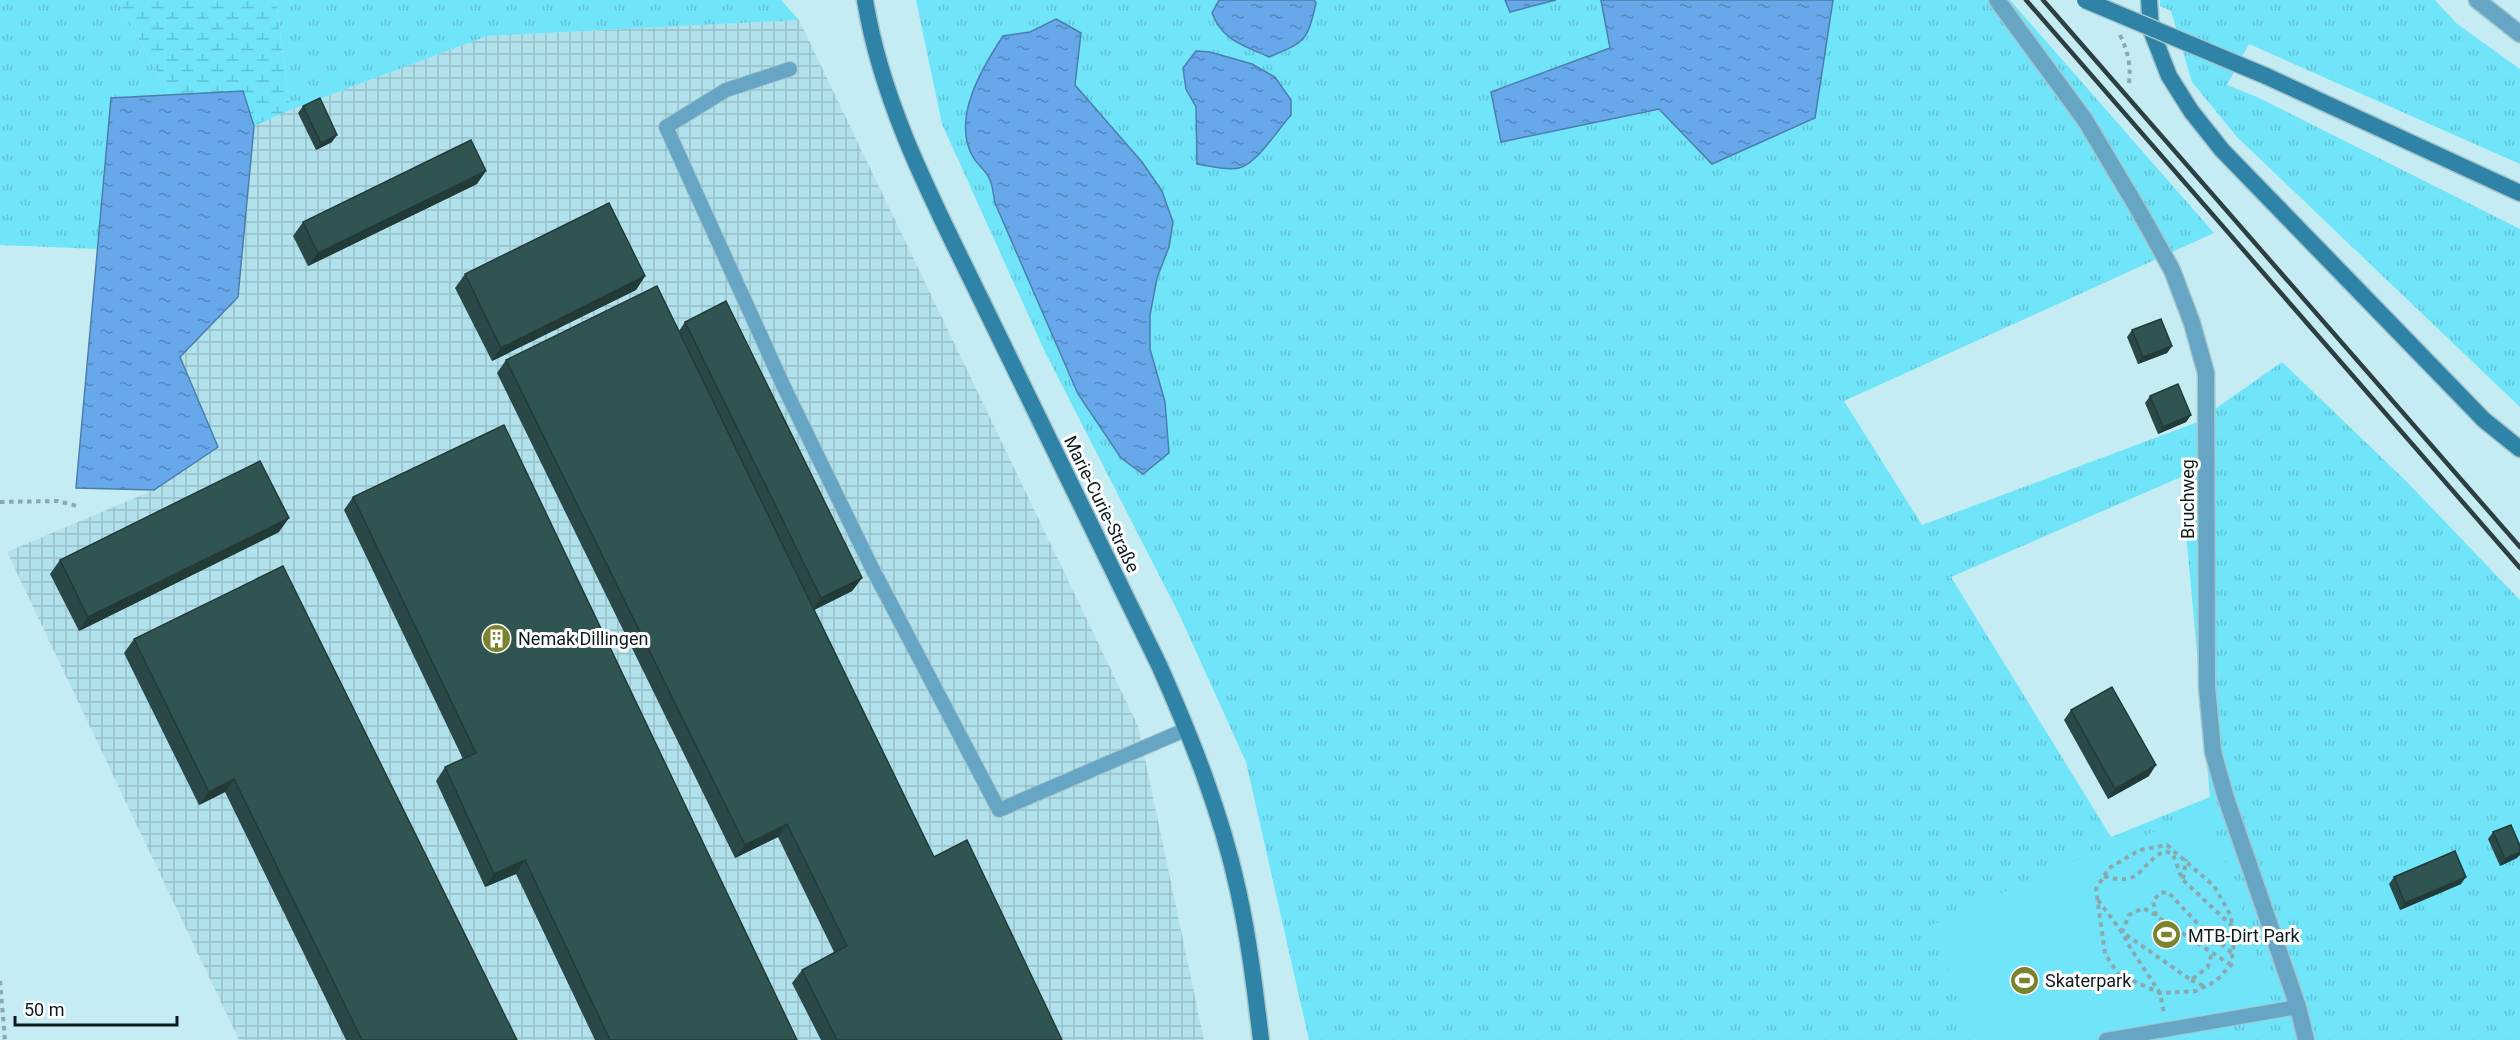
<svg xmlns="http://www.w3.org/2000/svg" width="2520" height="1040" viewBox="0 0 2520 1040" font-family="Roboto,sans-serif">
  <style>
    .industrial { fill: url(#industrial-grid) }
    .grass { fill: url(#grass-tufts); fill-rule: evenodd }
    .wetland { fill: url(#wetland-marsh) }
    .park { fill: #70e4f9 }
    .water { fill: url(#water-ripples); stroke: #4c7ead; stroke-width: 1.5 }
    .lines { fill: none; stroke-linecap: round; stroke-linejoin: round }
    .service-casing { stroke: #a4c6cd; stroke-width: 16 }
    .minor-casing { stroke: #a4c6cd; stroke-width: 19 }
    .tertiary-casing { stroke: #a4c6cd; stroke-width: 19 }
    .secondary-casing { stroke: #a4c6cd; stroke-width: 19 }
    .path { stroke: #8aa9af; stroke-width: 4; stroke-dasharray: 4.5 4.5; stroke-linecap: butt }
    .service { stroke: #66a5c4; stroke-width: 14 }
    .minor { stroke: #66a5c4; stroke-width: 16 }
    .tertiary { stroke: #66a5c4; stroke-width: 16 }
    .secondary { stroke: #2f83a7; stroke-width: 16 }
    .rail { stroke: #2d3f43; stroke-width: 4.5 }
    .secondary-bridge-casing { stroke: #a4c6cd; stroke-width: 19; stroke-linecap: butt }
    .secondary-bridge { stroke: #2f83a7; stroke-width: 16 }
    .wall { fill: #294847 }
    .shaded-wall { fill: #223b39 }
    .building { fill: #305452; stroke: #223b39; stroke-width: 1.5 }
    .labels { text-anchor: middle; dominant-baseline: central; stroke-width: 6; stroke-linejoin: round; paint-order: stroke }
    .street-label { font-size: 18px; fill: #0d1b1e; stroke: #fff }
    .poi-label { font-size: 18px; fill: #0d1b1e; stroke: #fff; text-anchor: start }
  </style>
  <defs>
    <pattern id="industrial-grid" width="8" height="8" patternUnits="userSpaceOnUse" patternTransform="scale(1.5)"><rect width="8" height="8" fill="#b1e1eb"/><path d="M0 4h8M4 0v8" fill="none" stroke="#97c0c9"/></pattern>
    <pattern id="grass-tufts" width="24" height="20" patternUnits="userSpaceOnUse" patternTransform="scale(1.5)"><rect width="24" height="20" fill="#70e4f9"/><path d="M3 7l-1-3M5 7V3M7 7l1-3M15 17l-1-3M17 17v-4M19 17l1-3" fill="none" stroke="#60c3d5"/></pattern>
    <pattern id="wetland-marsh" width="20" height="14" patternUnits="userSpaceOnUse" patternTransform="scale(1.5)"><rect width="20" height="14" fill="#70e4f9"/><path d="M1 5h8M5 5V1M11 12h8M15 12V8" fill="none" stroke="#60c3d5"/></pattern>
    <pattern id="water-ripples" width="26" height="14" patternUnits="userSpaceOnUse" patternTransform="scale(1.5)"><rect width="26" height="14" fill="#67a8ea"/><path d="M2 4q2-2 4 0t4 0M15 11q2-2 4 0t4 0" fill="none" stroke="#5388bd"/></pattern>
  </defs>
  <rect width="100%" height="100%" fill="#c5ecf3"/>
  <!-- industrial -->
  <polygon class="industrial" points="799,20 1138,726 1204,1040 239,1040 7,552 154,490 218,447 180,357 238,297 254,126 290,110 487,36"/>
  <!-- grass -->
  <g class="grass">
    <polygon points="0,0 117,0 170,95 111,99 98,249 0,245"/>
    <polygon points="276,0 781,0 799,20 487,36 290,110"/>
    <path d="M 916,0 L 2010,0 L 2214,233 L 1844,401 L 1922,525 L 2195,423 L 2282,362 L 2407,482 L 2520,600 L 2520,1040 L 1309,1040 L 1246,762 L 1179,614 L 1045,352 L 942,124 ZM 2181,477 L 2210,797 L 2111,837 L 1951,577 Z"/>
    <polygon points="2160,0 2435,0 2456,23 2520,69 2520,164 2249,44 2227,85 2257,97 2520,229 2520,407 2237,137 2192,82 2171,11 2160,6"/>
  </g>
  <!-- wetland -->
  <polygon class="wetland" points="117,0 276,0 290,110 254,126 242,92 170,95"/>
  <!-- park -->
  <polygon class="park" points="2209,812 2273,1005 2079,1040 1973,1040 1932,925 2066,864"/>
  <!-- water -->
  <g class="water">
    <path d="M 1219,0 L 1314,0 L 1316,3 C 1307,42 1305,42 1269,57 C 1243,45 1223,41 1212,13 Z"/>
    <polygon points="1505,0 1556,0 1510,12"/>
    <polygon points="1601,0 1833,0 1815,118 1712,164 1659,109 1501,142 1491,92 1610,48"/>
    <path d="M 1056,19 L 1081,33 L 1075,85 L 1142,162 L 1162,191 L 1173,222 L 1169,247 L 1157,278 L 1150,315 L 1150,349 L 1165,402 L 1169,453 L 1143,474 L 1121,458 L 1078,394 L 995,203 C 993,194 993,183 988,176 C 984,169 977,164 973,157 C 951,119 982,68 1003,36 L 1030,32 Z"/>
    <path d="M 1196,51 L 1210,52 L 1252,64 L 1275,77 L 1291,100 L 1291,115 C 1278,129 1257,164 1239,168 C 1227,171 1210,166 1197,164 L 1196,107 L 1186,89 L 1183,68 Z"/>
    <polygon points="243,91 254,126 238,297 180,357 218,447 154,490 76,488 111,98"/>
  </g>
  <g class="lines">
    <defs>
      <g id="service">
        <polyline points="790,69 726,90 666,127 783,385 871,566 999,810 1187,729"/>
        <polyline points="2106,1040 2298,1007"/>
      </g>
      <polyline id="minor" points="1997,0 2085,120 2138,209 2172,270 2192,323 2206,373 2207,687 2213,752 2226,798 2298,1007 2306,1040"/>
      <polyline id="tertiary" points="2477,0 2520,34"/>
      <g id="secondary">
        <path d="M 865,0 C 883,111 939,212 987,312 C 1044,430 1102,547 1159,665 C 1191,737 1221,812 1238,890 C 1249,939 1255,990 1261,1040"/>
        <polyline points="2149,0 2151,30 2169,76 2191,111 2222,150 2484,420 2520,449"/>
        <polyline points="2266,76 2520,193"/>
      </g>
    </defs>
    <!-- service casing -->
    <use href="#service" class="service-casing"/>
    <!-- minor casing -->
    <use href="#minor" class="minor-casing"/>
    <!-- tertiary casing -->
    <use href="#tertiary" class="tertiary-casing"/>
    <!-- secondary casing -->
    <use href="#secondary" class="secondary-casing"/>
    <!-- path -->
    <g class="path">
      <path d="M 2120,35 C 2128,52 2131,65 2129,83"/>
      <polyline points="0,502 58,501 77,506"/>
      <polygon points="2167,845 2214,886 2231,916 2234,943 2231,965 2216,981 2196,991 2160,993 2118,974 2105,954 2096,889 2109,868 2140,850"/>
      <path d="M 2104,876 C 2143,888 2138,864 2165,851 L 2173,854 L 2182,879 L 2232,926"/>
      <polyline points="2183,879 2186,859"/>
      <polyline points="2098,900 2122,932 2131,949 2160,993 2164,1014"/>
      <polyline points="2156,915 2143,908 2129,915 2122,932 2191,980 2208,967 2212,952"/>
      <polyline points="2231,965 2156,916 2153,901 2160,893 2168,892 2199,925 2233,954"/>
      <polyline points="2191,980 2206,987"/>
      <polyline points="0,981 5,1040"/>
    </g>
    <!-- service -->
    <use href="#service" class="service"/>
    <!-- minor -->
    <use href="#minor" class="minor"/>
    <!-- tertiary -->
    <use href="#tertiary" class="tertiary"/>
    <!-- secondary -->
    <use href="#secondary" class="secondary"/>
    <!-- rail -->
    <g class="rail">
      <polyline points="2026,0 2520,568"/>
      <polyline points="2043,0 2520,547"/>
    </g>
    <defs>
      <polyline id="secondary-bridge" points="2085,0 2266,76"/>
    </defs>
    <!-- secondary-bridge casing -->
    <use href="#secondary-bridge" class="secondary-bridge-casing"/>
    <!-- secondary-bridge -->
    <use href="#secondary-bridge" class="secondary-bridge"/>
  </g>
  <!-- wall -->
  <g class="wall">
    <polygon points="303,106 332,142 316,150 298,113"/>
    <polygon points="477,184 308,266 293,236 303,222"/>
    <polygon points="465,274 645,276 636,290 492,361 455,288"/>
    <polygon points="685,322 862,578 852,591 814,610 934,857 1062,1040 821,1040 792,983 802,970 834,952 778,837 735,858 497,373 506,360 679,331"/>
    <polygon points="2132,330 2172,346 2167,353 2138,364 2127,337"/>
    <polygon points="2150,396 2191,415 2186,422 2158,434 2145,403"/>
    <polygon points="353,497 797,1040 595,1040 516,874 485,887 436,781 445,767 463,759 344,510"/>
    <polygon points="279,532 79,631 50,574 60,560"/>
    <polygon points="134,639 517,1040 346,1040 225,792 199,805 124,653"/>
    <polygon points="2071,710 2149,776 2108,799 2064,720"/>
    <polygon points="2493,832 2517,858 2500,866 2488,839"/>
    <polygon points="2394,877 2461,884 2400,910 2389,884"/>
  </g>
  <!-- shaded-wall -->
  <g class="shaded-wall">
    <polygon points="337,135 332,142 316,150 321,143"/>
    <polygon points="486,171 477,184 308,266 318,253"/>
    <polygon points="645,276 636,290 492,361 501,348"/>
    <polygon points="2172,346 2167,353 2138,364 2143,357"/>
    <polygon points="2191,415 2186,422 2158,434 2163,427"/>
    <polygon points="289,518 279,532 79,631 88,617"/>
    <polygon points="862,578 852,591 812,611 821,598"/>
    <polygon points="2156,765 2149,776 2108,799 2115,789"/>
    <polygon points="234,779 225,792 199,805 209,792"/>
    <polygon points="787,824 778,837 735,858 745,845"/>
    <polygon points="2520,852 2520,855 2517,858 2500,866 2505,859"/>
    <polygon points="525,860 516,874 485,887 494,874"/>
    <polygon points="2466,877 2461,884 2400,910 2405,903"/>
  </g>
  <!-- building -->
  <g class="building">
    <polygon points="320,98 337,135 321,143 303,106"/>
    <polygon points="471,140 486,171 318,253 303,222"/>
    <polygon points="609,203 645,276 501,348 465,274"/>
    <polygon points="657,286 934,857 967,840 1062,1040 837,1040 802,970 847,946 787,824 745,845 506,360"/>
    <polygon points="726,301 862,578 821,598 685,322"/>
    <polygon points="2161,319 2172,346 2143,357 2132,330"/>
    <polygon points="2178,384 2191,415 2163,427 2150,396"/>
    <polygon points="504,425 797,1040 610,1040 525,860 494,874 445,767 476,753 353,497"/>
    <polygon points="260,461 289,518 88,617 60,560"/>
    <polygon points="283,566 517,1040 362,1040 234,779 209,792 134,639"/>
    <polygon points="2112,687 2156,765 2115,789 2071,710"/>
    <polygon points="2511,825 2520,846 2520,852 2505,859 2493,832"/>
    <polygon points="2455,851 2466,877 2405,903 2394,877"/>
  </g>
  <!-- icons -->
  <defs>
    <symbol id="building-disc" viewBox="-11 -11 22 22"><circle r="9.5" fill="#7c832f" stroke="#fff"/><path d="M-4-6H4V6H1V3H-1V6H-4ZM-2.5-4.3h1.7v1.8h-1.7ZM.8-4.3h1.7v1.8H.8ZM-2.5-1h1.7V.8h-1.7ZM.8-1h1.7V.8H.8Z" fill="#fff"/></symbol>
    <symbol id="stadium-disc" viewBox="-11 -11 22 22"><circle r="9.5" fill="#7c832f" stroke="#fff"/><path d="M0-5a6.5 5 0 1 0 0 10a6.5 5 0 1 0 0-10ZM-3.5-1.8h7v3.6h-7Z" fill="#fff"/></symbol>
  </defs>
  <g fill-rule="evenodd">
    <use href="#building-disc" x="480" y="622" width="33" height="33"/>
    <use href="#stadium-disc" x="2150" y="918" width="33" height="33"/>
    <use href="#stadium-disc" x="2008" y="964" width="33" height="33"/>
  </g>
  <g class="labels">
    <!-- street labels -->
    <g class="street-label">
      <text transform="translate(2187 499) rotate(-90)">Bruchweg</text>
      <text transform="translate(1102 504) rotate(64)">Marie-Curie-Straße</text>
    </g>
    <!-- poi labels -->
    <g class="poi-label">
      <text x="518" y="638">Nemak Dillingen</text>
      <text x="2188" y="935">MTB-Dirt Park</text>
      <text x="2045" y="980">Skaterpark</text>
    </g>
  </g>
  <!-- scale -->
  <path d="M15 1016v9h162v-9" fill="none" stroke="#0d1b1e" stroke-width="3"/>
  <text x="24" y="1016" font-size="18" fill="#0d1b1e" stroke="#ffffff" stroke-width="4.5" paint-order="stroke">50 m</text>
</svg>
